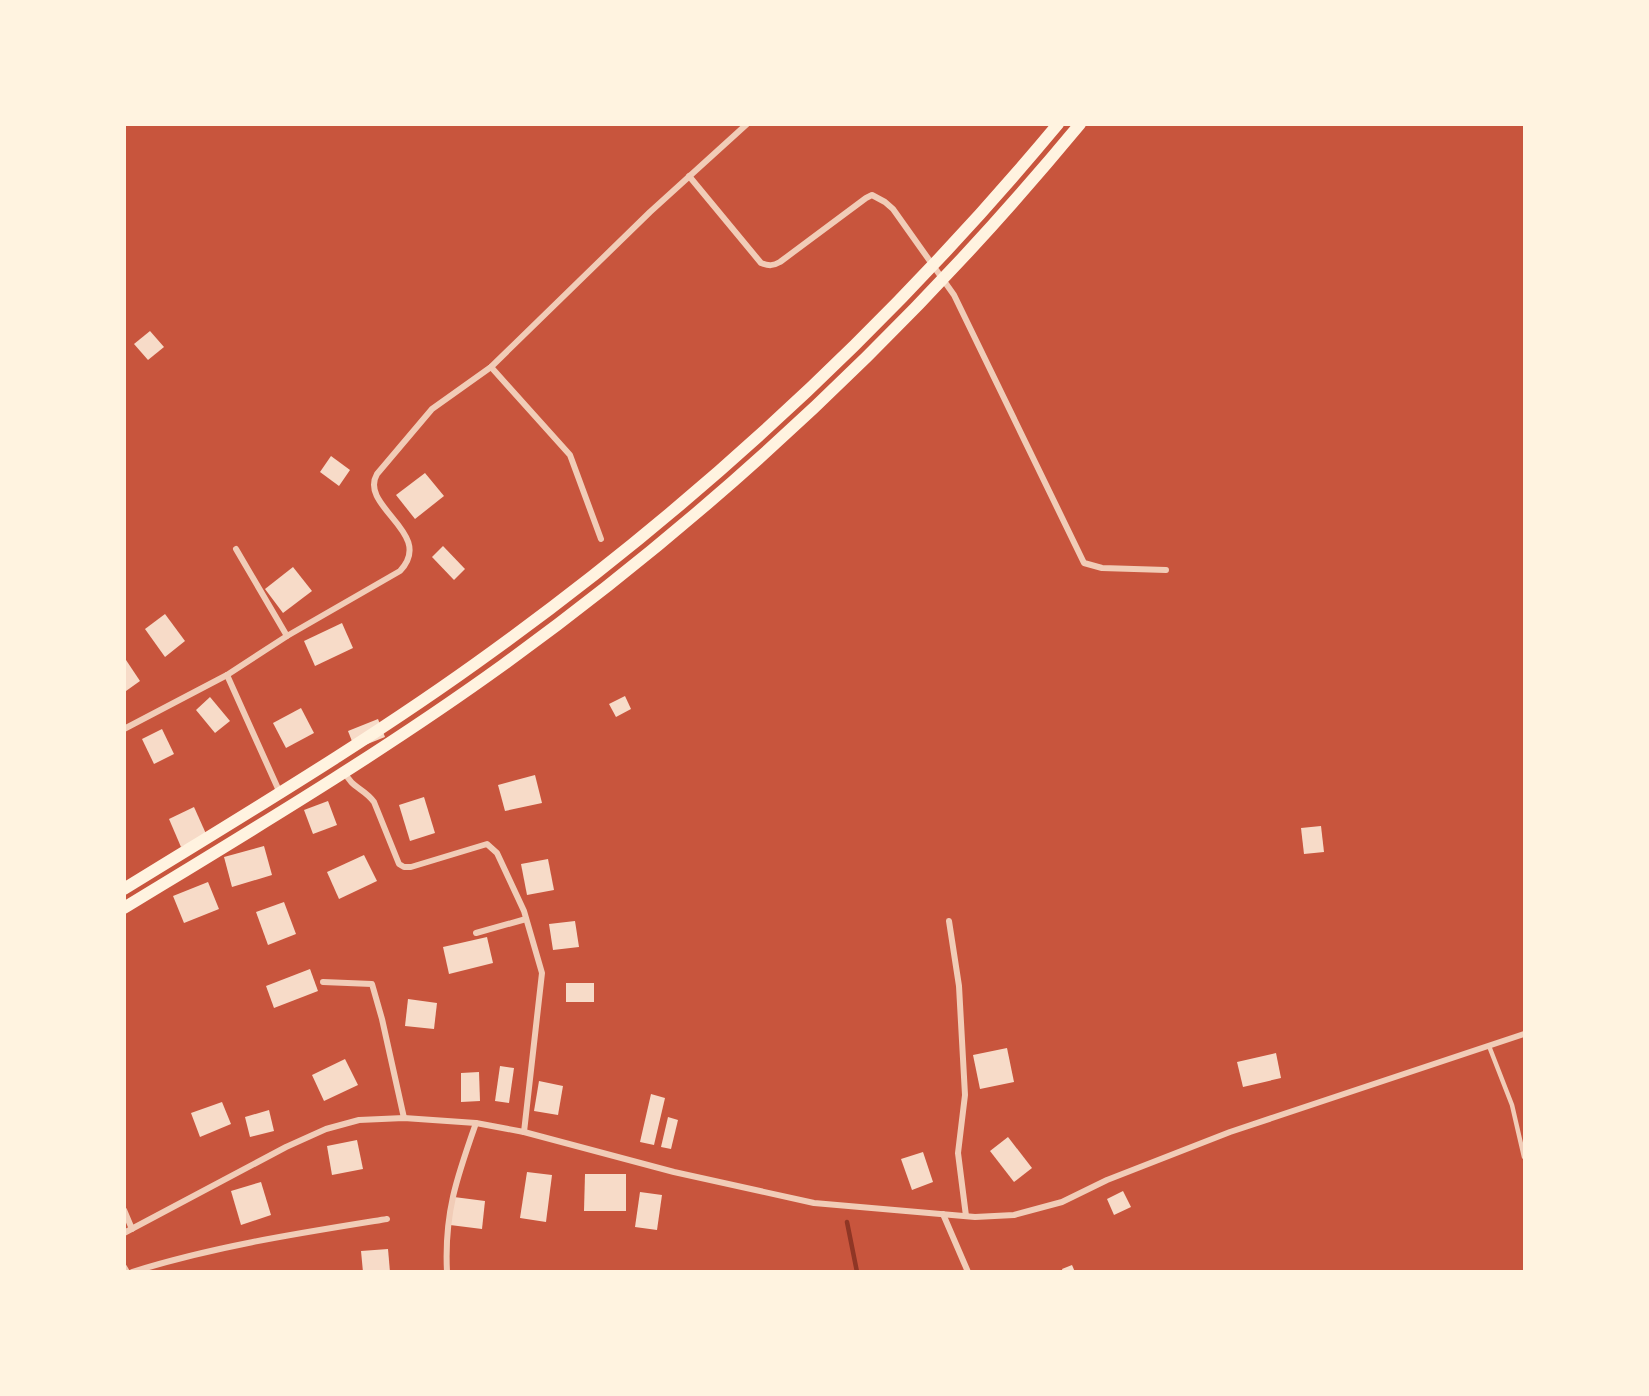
<svg xmlns="http://www.w3.org/2000/svg" width="1649" height="1396" viewBox="0 0 1649 1396" font-family="Quicksand,sans-serif">
  <style>
    .lines { fill: none; stroke-linecap: round; stroke-linejoin: round }
    .stream { stroke: #8f3625; stroke-width: 4.5 }
    .building { fill: #f7dbc8 }
    .service { stroke: #f1ccb7; stroke-width: 4.5 }
    .minor { stroke: #f1ccb7; stroke-width: 6 }
    .secondary { stroke: #fff3e0; stroke-width: 12 }
  </style>
  <rect width="100%" height="100%" fill="#c8553d"/>
  <g class="lines">
    <!-- stream -->
    <polyline class="stream" points="847,1222 857,1272"/>
  </g>
  <!-- building -->
  <g class="building">
    <polygon points="150,331 164,347 148,360 134,344"/>
    <polygon points="331,456 350,470 339,486 320,472"/>
    <polygon points="425,473 444,496 415,519 396,495"/>
    <polygon points="443,546 465,569 454,580 432,557"/>
    <polygon points="293,567 312,591 283,613 265,589"/>
    <polygon points="165,614 185,641 165,657 145,629"/>
    <polygon points="342,623 353,648 315,666 304,641"/>
    <polygon points="126,660 140,681 126,691 124,661"/>
    <polygon points="625,696 631,709 616,717 609,704"/>
    <polygon points="210,697 230,721 215,733 196,710"/>
    <polygon points="301,708 314,733 286,748 273,723"/>
    <polygon points="378,719 385,737 355,749 348,731"/>
    <polygon points="162,729 174,754 154,764 142,739"/>
    <polygon points="535,775 542,803 505,811 498,785"/>
    <polygon points="424,797 435,833 410,841 399,805"/>
    <polygon points="328,801 337,825 313,834 304,810"/>
    <polygon points="194,807 207,836 181,847 169,819"/>
    <polygon points="1321,826 1324,852 1304,854 1301,828"/>
    <polygon points="264,846 272,875 232,887 224,857"/>
    <polygon points="364,855 377,881 339,899 327,872"/>
    <polygon points="548,859 554,890 527,895 521,864"/>
    <polygon points="208,882 219,909 184,923 173,896"/>
    <polygon points="284,902 296,934 268,945 256,912"/>
    <polygon points="575,921 579,947 553,950 549,924"/>
    <polygon points="487,937 493,963 449,974 443,947"/>
    <polygon points="310,969 318,991 274,1008 266,986"/>
    <rect x="566" y="983" width="28" height="19"/>
    <polygon points="408,999 437,1003 434,1029 405,1026"/>
    <polygon points="1007,1048 1014,1082 980,1089 973,1055"/>
    <polygon points="1276,1053 1281,1078 1243,1087 1237,1062"/>
    <polygon points="345,1059 358,1085 324,1101 312,1075"/>
    <polygon points="500,1066 514,1068 509,1103 495,1101"/>
    <polygon points="479,1072 480,1101 461,1102 461,1073"/>
    <polygon points="539,1081 563,1086 558,1115 534,1111"/>
    <polygon points="651,1094 665,1098 654,1145 640,1142"/>
    <polygon points="222,1102 231,1124 200,1137 191,1113"/>
    <polygon points="269,1110 274,1131 250,1137 245,1117"/>
    <polygon points="668,1117 678,1120 671,1149 661,1147"/>
    <polygon points="1008,1137 1032,1168 1014,1182 990,1151"/>
    <polygon points="357,1140 363,1169 332,1175 327,1146"/>
    <polygon points="923,1152 933,1182 912,1190 901,1159"/>
    <polygon points="527,1172 552,1175 546,1222 520,1218"/>
    <polygon points="585,1174 626,1174 626,1211 584,1211"/>
    <polygon points="261,1182 271,1215 241,1225 231,1191"/>
    <polygon points="1123,1191 1131,1207 1114,1215 1107,1199"/>
    <polygon points="640,1192 662,1195 657,1230 635,1227"/>
    <polygon points="454,1197 485,1201 482,1229 450,1225"/>
    <polygon points="388,1249 390,1272 363,1272 361,1251"/>
    <polygon points="1072,1265 1075,1272 1063,1272 1062,1269"/>
  </g>
  <g class="lines">
    <!-- service -->
    <polyline class="service" points="1489,1046 1512,1105 1524,1157"/>
    <!-- minor -->
    <g class="minor">
      <path d="M 689,176 L 761,263 C 769,266 773,266 780,262 L 866,198 L 872,195 L 885,202 L 893,209 L 954,295 L 1084,563 L 1102,568 L 1166,570"/>
      <polyline points="491,367 570,455 601,539"/>
      <polyline points="236,549 287,636"/>
      <polyline points="227,675 280,793"/>
      <path d="M 124,729 L 227,675 L 287,636 L 400,571 C 436,533 358,507 377,474 L 432,409 L 491,367 L 650,212 L 747,124"/>
      <path d="M 345,772 C 351,788 364,788 374,802 L 399,864 L 404,867 L 411,867 L 487,844 L 497,853 L 524,911 L 542,973 L 524,1132"/>
      <polyline points="949,921 959,986 965,1095 958,1153 966,1216"/>
      <polyline points="476,933 526,919"/>
      <polyline points="323,982 372,984 382,1019 404,1118"/>
      <polyline points="124,1210 132,1229"/>
      <polyline points="943,1214 968,1272"/>
      <polyline points="124,1233 286,1147 326,1129 359,1120 404,1118 476,1123 524,1132 674,1172 814,1203 975,1217 1014,1215 1062,1202 1107,1180 1230,1132 1524,1034"/>
      <polyline points="124,1267 127,1272"/>
      <path d="M 132,1272 C 215,1246 300,1233 387,1219"/>
      <path d="M 447,1272 C 444,1213 457,1177 476,1123"/>
    </g>
    <!-- secondary -->
    <g class="secondary">
      <path d="M 124,889 C 249,812 375,737 493,651 C 702,500 893,322 1058,124"/>
      <path d="M 124,908 C 252,830 381,753 503,665 C 717,510 911,328 1080,124"/>
    </g>
  </g>
  <!-- border -->
  <rect width="1649" height="1396" fill="none" stroke="#fff3e0" stroke-width="252"/>
</svg>
